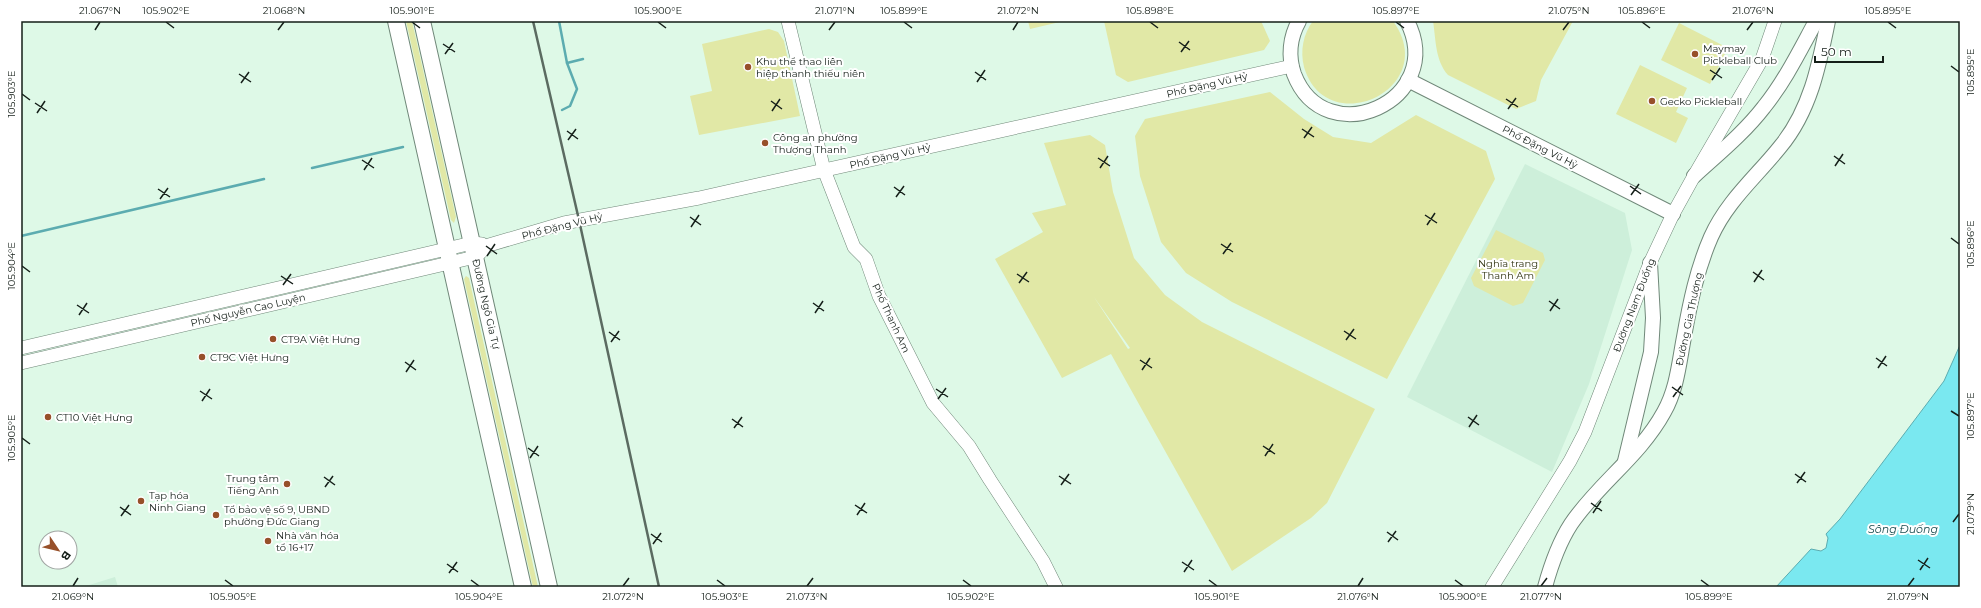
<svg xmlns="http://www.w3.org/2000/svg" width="1981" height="608" viewBox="0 0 1981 608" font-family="Montserrat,sans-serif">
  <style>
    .built { fill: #cdefda }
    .green { fill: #e1e8a6; fill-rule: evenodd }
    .water { fill: #7ae8f0; stroke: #5cacb0 }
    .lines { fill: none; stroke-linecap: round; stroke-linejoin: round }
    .stream { stroke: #5cacb0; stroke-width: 2.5 }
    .tertiary-casing { stroke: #708879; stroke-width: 14 }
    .secondary-casing { stroke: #708879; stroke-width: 16 }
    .primary-casing { stroke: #708879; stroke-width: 18 }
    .tertiary { stroke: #fff; stroke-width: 13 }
    .secondary { stroke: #fff; stroke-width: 14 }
    .primary { stroke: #fff; stroke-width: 16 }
    .rail { stroke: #5b6b61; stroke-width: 2.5 }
    .ticks { fill: none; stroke: #151f19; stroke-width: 1.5 }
    .poi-dot { fill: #97502a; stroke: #fff; stroke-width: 1.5 }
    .labels { text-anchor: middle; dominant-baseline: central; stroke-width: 4; stroke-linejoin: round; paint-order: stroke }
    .poi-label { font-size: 10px; fill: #151f19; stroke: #fff; text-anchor: start }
    .street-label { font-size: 10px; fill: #151f19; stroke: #fff }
    .park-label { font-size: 10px; fill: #333614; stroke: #fff }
    .water-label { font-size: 11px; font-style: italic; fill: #194b4e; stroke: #fff }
    .neatline { fill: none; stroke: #151f19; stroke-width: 1.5 }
    .ticks-label { font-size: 10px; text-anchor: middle; fill: #151f19 }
  </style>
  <rect width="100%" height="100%" fill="#def9e7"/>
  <!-- built -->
  <g class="built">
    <polygon points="1525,164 1625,213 1632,250 1589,384 1552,472 1407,397"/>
    <polygon points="115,577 118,587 83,587"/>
  </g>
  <!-- green -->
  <g class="green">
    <polygon points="406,21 412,21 456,217 454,223 451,220"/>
    <polygon points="1028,21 1064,21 1030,29"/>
    <polygon points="1104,21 1261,21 1270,41 1264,50 1128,82 1116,75"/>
    <path d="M 1313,21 L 1393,21 C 1442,89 1326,142 1304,67 C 1300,51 1303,34 1313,21 Z"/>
    <path d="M 1433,21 L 1573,21 L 1541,80 L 1536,101 L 1516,109 L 1448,75 C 1435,60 1436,40 1433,21 Z"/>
    <polygon points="1679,23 1728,48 1710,84 1661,60"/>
    <polygon points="769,29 778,32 784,41 800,116 699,135 690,96 712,91 702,44"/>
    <polygon points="1640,65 1687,88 1676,112 1688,118 1676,143 1616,114"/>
    <polygon points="1270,92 1304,119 1333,137 1371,143 1416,115 1486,151 1495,179 1387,379 1232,302 1186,273 1161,242 1140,176 1135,136 1145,119"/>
    <path d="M 1090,135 L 1105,145 L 1113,192 L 1134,258 L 1165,295 L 1202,322 L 1375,409 L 1327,503 L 1311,518 L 1232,571 L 1111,354 L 1062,378 L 995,259 L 1043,232 L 1032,213 L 1066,205 L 1044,143 ZM 1094,297 L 1130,348 L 1128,349 Z"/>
    <polygon points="1496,230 1543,253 1545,260 1523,303 1513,306 1474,286 1471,278"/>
    <polygon points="466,276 469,278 538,587 533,587 464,279"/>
  </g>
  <!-- water -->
  <polygon class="water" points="1960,345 1960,587 1776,587 1811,549 1821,551 1826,548 1828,538 1826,534 1840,519 1944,381"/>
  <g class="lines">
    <!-- stream -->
    <g class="stream">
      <polyline points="559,21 567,63 577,89 570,106 562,110"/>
      <polyline points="567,63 583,59"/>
      <polyline points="312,168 403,147"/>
      <polyline points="21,236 264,179"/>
    </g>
    <defs>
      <g id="tertiary">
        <polyline points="788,21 824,170 854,247 866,259 879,296 933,403 969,446 990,480 1043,561 1056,587"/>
        <polyline points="21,348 472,243 482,244"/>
        <polyline points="21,363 475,257 489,245 564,223 699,198 1292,66"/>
        <polyline points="1492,587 1570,461 1585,432 1650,263 1673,214 1694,176 1762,59 1775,21"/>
      </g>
      <g id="secondary">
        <path d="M 1299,21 C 1290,37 1288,56 1294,74 C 1325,155 1448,101 1407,21"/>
        <polyline points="1408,80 1673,214"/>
        <path d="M 1694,176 C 1718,154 1744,133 1764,107 C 1785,81 1800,50 1816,21"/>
        <polyline points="1625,461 1651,352 1653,318 1650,263"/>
        <path d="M 1545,587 C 1551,565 1558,544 1571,524 C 1598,484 1640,456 1664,412 C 1677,389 1679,363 1684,337 C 1690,303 1697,269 1711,237 C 1727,201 1756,177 1780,147 C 1810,111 1819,66 1828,21"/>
      </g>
      <g id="primary">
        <polyline points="396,21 523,587"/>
        <polyline points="422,21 549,587"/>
      </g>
    </defs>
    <!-- tertiary casing -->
    <use href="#tertiary" class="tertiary-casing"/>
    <!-- secondary casing -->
    <use href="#secondary" class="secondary-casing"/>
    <!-- primary casing -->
    <use href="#primary" class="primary-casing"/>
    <!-- tertiary -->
    <use href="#tertiary" class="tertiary"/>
    <!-- secondary -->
    <use href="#secondary" class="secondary"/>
    <!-- primary -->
    <use href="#primary" class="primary"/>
    <!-- rail -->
    <polyline class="rail" points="533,21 579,220 659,587"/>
  </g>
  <!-- ticks -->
  <path class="ticks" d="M 166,22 L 174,28M 412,22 L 420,28M 658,22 L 666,28M 904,22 L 912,28M 1150,22 L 1158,28M 1396,22 L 1404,28M 1642,22 L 1650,28M 1888,22 L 1896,28M 95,30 L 100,22M 278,30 L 284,22M 829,30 L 835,22M 1013,30 L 1018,22M 1563,30 L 1569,22M 1747,30 L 1753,22M 1179,42 L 1190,50M 443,44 L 455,52M 1181,52 L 1189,41M 445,54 L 453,43M 1951,66 L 1959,72M 1710,70 L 1722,78M 975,72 L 986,80M 239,74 L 251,82M 1712,80 L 1720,68M 977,82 L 985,70M 241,83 L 249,72M 22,94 L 30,100M 1506,99 L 1518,107M 771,101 L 782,109M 35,103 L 47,111M 1508,109 L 1516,98M 772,111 L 780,99M 37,113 L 45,101M 1302,129 L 1314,137M 567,131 L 578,139M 1304,138 L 1312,127M 568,140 L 576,129M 1834,156 L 1845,164M 1098,158 L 1110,166M 362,160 L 374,168M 1835,166 L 1843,154M 1100,168 L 1108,156M 364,170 L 372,158M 1630,186 L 1641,194M 894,187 L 905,195M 158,189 L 170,197M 1631,195 L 1639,184M 896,197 L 904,186M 160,199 L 168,188M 1425,215 L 1437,223M 690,217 L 701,225M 1427,225 L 1435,213M 691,227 L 699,215M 1951,238 L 1959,244M 1221,244 L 1233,252M 486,246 L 497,254M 1223,254 L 1231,243M 487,256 L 495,244M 22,266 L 30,272M 1753,272 L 1764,280M 1017,274 L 1029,282M 281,276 L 293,284M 1754,282 L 1762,270M 1019,283 L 1027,272M 283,285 L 291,274M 1549,301 L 1560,309M 813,303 L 824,311M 77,305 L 89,313M 1550,311 L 1558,299M 815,313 L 823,301M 79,315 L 87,303M 1344,331 L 1356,339M 609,332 L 620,340M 1346,340 L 1354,329M 611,342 L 619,331M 1876,358 L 1887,366M 1140,360 L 1152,368M 405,362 L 416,370M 1878,368 L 1886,356M 1142,370 L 1150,358M 406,372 L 414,360M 1672,387 L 1683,395M 936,389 L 948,397M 200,391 L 212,399M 1673,397 L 1681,386M 938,399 L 946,388M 202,401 L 210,389M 1951,411 L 1959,416M 1468,417 L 1479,425M 732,419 L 743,427M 1469,427 L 1477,415M 734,428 L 742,417M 22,438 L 30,444M 1263,446 L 1275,454M 528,448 L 539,456M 1265,456 L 1273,444M 530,458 L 538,446M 1795,474 L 1806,482M 1059,476 L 1071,484M 324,477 L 335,485M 1797,483 L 1805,472M 1061,485 L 1069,474M 325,487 L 333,476M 1591,503 L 1602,511M 855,505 L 867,513M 120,507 L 131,515M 1593,513 L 1601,501M 857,515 L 865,503M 121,516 L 129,505M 1953,522 L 1959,514M 1387,532 L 1398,540M 651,534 L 662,542M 1388,542 L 1396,531M 653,544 L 661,533M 1918,560 L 1930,568M 1182,562 L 1194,570M 447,564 L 458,572M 1920,570 L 1928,558M 1184,572 L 1192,560M 449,573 L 457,562M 225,580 L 233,586M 471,580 L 479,586M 717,580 L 725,586M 963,580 L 971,586M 1209,580 L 1217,586M 1455,580 L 1463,586M 1701,580 L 1709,586M 73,586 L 78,578M 623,586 L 629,578M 807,586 L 813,578M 1358,586 L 1363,578M 1541,586 L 1547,578M 1908,586 L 1914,578"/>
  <!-- markers -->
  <g class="poi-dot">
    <circle cx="1695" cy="54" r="4"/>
    <circle cx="748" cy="67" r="4"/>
    <circle cx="1652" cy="101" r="4"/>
    <circle cx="765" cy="143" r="4"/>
    <circle cx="273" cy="339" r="4"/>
    <circle cx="202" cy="357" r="4"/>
    <circle cx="48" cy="417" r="4"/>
    <circle cx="287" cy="484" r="4"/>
    <circle cx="141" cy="501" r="4"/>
    <circle cx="216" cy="515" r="4"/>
    <circle cx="268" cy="541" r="4"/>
  </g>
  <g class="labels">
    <!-- poi labels -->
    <g class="poi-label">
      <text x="1703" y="48">Maymay<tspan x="1703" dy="12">Pickleball Club</tspan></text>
      <text x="756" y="61">Khu thể thao liên<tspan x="756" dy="12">hiệp thanh thiếu niên</tspan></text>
      <text x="1660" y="101">Gecko Pickleball</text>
      <text x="773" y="137">Công an phường<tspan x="773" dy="12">Thượng Thanh</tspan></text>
      <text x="281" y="339">CT9A Việt Hưng</text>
      <text x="210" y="357">CT9C Việt Hưng</text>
      <text x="56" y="417">CT10 Việt Hưng</text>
      <text x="279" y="478" text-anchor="end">Trung tâm<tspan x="279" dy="12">Tiếng Anh</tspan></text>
      <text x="149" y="495">Tạp hóa<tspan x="149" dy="12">Ninh Giang</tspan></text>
      <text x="224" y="509">Tổ bảo vệ số 9, UBND<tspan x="224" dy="12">phường Đức Giang</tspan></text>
      <text x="276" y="535">Nhà văn hóa<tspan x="276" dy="12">tổ 16+17</tspan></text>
    </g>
    <!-- street labels -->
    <g class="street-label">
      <text transform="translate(1207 85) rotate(-13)">Phố Đặng Vũ Hỷ</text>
      <text transform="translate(1540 147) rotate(27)">Phố Đặng Vũ Hỷ</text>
      <text transform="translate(890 156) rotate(-13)">Phố Đặng Vũ Hỷ</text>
      <text transform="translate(562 226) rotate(-14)">Phố Đặng Vũ Hỷ</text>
      <text transform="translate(486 304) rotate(77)">Đường Ngô Gia Tự</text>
      <text transform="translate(1634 305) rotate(-69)">Đường Nam Đuống</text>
      <text transform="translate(248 310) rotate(-13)">Phố Nguyễn Cao Luyện</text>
      <text transform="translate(891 318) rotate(65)">Phố Thanh Am</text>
      <text transform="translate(1689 319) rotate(-78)">Đường Gia Thượng</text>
    </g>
    <!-- park labels -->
    <g class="park-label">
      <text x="1508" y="263">Nghĩa trang<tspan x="1508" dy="12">Thanh Am</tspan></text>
    </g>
    <!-- water labels -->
    <g class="water-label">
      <text x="1903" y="529">Sông Đuống</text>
    </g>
  </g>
  <!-- border -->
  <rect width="1981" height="608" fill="none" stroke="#ffffff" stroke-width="44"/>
  <!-- north arrow -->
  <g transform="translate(58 550) rotate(125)"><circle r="19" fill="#ffffff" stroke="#a1a5a3"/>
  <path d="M0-3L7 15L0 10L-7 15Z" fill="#97502a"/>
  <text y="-6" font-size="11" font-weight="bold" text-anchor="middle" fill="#151f19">B</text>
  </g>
  <!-- scale -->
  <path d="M1815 56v6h68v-6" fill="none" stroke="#151f19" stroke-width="2"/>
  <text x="1821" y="56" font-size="12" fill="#151f19" stroke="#ffffff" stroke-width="3" paint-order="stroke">50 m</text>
  <rect x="22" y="22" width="1937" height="564" class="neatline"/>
  <g class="ticks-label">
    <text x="100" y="14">21.067°N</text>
    <text x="166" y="14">105.902°E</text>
    <text x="284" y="14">21.068°N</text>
    <text x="412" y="14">105.901°E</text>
    <text x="658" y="14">105.900°E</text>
    <text x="835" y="14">21.071°N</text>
    <text x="904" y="14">105.899°E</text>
    <text x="1018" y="14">21.072°N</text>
    <text x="1150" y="14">105.898°E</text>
    <text x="1396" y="14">105.897°E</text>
    <text x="1569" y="14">21.075°N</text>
    <text x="1642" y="14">105.896°E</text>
    <text x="1753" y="14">21.076°N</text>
    <text x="1888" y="14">105.895°E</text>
    <text transform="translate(1970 72) rotate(-90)" y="4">105.895°E</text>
    <text transform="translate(11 94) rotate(-90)" y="4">105.903°E</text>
    <text transform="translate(1970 244) rotate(-90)" y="4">105.896°E</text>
    <text transform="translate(11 266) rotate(-90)" y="4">105.904°E</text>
    <text transform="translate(1970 416) rotate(-90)" y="4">105.897°E</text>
    <text transform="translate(11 438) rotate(-90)" y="4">105.905°E</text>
    <text transform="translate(1970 514) rotate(-90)" y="4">21.079°N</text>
    <text x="73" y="600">21.069°N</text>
    <text x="233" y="600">105.905°E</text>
    <text x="479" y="600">105.904°E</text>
    <text x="623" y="600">21.072°N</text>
    <text x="725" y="600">105.903°E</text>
    <text x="807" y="600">21.073°N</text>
    <text x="971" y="600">105.902°E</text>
    <text x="1217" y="600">105.901°E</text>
    <text x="1358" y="600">21.076°N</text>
    <text x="1463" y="600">105.900°E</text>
    <text x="1541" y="600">21.077°N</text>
    <text x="1709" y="600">105.899°E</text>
    <text x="1908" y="600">21.079°N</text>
  </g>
</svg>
